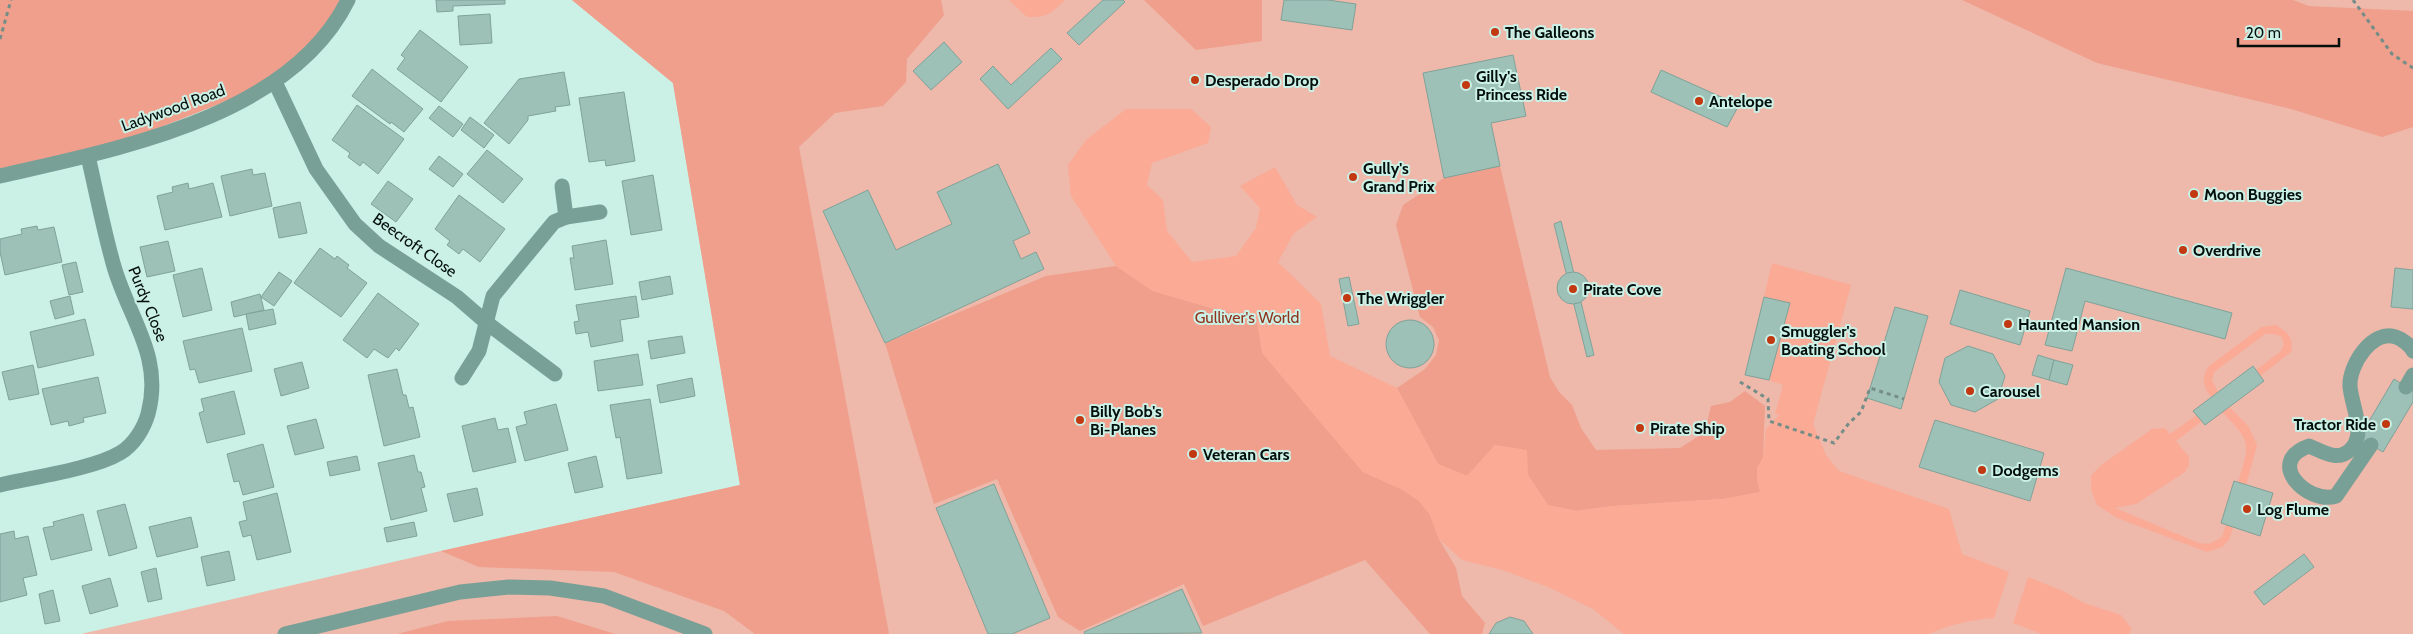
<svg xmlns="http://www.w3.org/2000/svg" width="2413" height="634" viewBox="0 0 2413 634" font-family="Cabin,sans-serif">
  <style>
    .green { fill: #eeb8aa }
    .forest { fill: #ef9f8b }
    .water { fill: #fbaa95 }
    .building { fill: #9dc1b7; stroke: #7fa299 }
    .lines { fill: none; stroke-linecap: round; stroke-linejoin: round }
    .path { stroke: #748d87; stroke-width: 3; stroke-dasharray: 4 4; stroke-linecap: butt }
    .lane { stroke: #79a097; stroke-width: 15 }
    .street { stroke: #79a097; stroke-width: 15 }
    .poi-dot { fill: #c13811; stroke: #cbf0e6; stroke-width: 2 }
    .labels { text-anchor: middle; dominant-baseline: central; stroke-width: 4; stroke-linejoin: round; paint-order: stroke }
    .poi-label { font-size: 16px; font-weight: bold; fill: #040f0c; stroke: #cbf0e6; text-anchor: start }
    .street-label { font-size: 16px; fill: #040f0c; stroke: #cbf0e6 }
    .park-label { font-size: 16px; fill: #90341d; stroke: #cbf0e6 }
  </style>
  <rect width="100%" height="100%" fill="#cbf0e6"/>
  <!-- green -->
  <polygon class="green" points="572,0 2413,0 2413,634 81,634 441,551 740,485 673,83"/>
  <!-- forest -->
  <g class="forest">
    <polygon points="0,0 343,0 340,15 275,82 88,156 0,171"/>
    <polygon points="572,0 941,0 944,15 907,59 906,82 883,106 835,113 799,147 889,634 755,634 724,611 614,572 479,567 441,551 740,485 673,83"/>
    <polygon points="1144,0 1262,0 1262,41 1196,50"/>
    <polygon points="1962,0 2293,0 2309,6 2413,11 2413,127 2382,137 2291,109 2097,63"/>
    <polygon points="1500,166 1550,377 1559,392 1572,405 1581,428 1596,450 1680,448 1705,432 1711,406 1730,402 1745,391 1765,406 1763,458 1757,468 1757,480 1761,492 1723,499 1613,506 1576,511 1548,505 1528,475 1495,445 1467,476 1438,464 1397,388 1425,369 1436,355 1439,340 1433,327 1420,317 1396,225 1403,205 1444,178"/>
    <polygon points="1116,266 1153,291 1211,308 1256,316 1263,353 1363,472 1403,490 1419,501 1430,515 1439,539 1456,568 1462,596 1485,623 1482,634 1430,634 1365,560 1203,626 1184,584 1080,631 1058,617 997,479 934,504 885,343 1046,276"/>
    <polygon points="557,616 615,634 397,634 448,621"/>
  </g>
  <!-- water -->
  <g class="water">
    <path d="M 1009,0 L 1065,0 C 1051,13 1047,18 1027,17 Z"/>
    <path d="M 1126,109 L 1191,109 L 1211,127 L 1208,143 L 1152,163 L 1147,185 L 1163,200 L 1167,231 L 1192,262 L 1236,256 L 1256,228 L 1260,208 L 1240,186 L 1275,167 L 1297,205 L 1317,217 L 1294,233 L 1278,262 L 1321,304 L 1330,356 L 1397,388 L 1438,464 L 1467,476 L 1495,445 L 1527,450 L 1528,475 L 1548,505 L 1576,511 L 1613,506 L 1723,499 L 1760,492 L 1757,480 L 1757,468 L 1763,458 L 1766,429 L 1779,415 L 1775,414 L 1783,385 L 1769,380 L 1790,304 L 1764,297 L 1772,263 L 1851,285 L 1813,424 L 1826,455 L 1839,471 L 1949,509 L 1962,554 L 2009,572 L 1994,618 C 1971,620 1951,624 1929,634 L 1624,634 L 1593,609 L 1548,587 L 1502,570 L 1462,560 L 1439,539 L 1430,515 L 1419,501 L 1403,490 L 1363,472 L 1319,421 L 1262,353 L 1256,316 L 1211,308 L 1153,291 L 1116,266 L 1071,196 L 1068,165 L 1086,140 Z"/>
    <path d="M 2276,325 C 2287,332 2294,337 2291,352 L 2260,376 L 2256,370 L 2280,352 L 2284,345 L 2282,337 L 2275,334 L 2265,334 L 2214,372 L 2212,380 L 2218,392 L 2211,397 C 2203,386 2201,377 2209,366 L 2262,327 Z"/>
    <path d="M 2229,407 L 2248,426 L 2257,445 L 2246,485 L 2238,483 C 2250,443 2252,442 2222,412 Z"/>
    <polygon points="2197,415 2202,421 2176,441 2189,457 2189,465 2185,472 2136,504 2115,508 2199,543 2209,544 2222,537 2226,525 2233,527 2229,540 2222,547 2207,552 2117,518 2097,505 2091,489 2091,476 2100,466 2152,429 2165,428 2170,434"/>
    <polygon points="2028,577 2063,591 2084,603 2121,615 2131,628 2129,634 2042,634 2013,623"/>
  </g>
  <!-- building -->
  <g class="building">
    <polygon points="436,0 505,0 505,4 453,6 453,11 437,12"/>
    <polygon points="1103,0 1123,0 1125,2 1079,45 1067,33"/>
    <polygon points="1284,0 1328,0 1356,4 1352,30 1281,20"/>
    <polygon points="490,14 492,43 460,45 458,16"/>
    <polygon points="420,30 468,67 441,102 397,69 405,58 401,55"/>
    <polygon points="944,42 962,62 931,90 913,71"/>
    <polygon points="1051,48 1062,59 1008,109 980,79 993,66 1011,85"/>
    <polygon points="1513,55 1526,116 1491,123 1500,166 1444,178 1423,73"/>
    <polygon points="372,69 423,109 404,132 391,122 390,124 352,96"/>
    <polygon points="1661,70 1739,105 1727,127 1651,92"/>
    <polygon points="564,72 570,105 555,107 556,111 528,116 528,120 509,144 484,123 519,79"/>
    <polygon points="624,92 635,161 606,166 605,160 589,162 579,98"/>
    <polygon points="357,105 404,139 378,174 363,162 360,166 348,157 350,153 332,140"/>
    <polygon points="439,106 463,124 453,137 429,118"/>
    <polygon points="470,117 494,135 484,148 461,130"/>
    <polygon points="487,150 523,179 503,203 467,174"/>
    <polygon points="439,156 463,174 453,187 429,169"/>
    <polygon points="998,164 1030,233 1013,241 1021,259 1036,252 1044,269 885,343 823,211 868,190 896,250 952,224 937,192"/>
    <polygon points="252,169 253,175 265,173 272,206 230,216 221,176"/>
    <polygon points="653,175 662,230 631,235 622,181"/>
    <polygon points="388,181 413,199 396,222 371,204"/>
    <polygon points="188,183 189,189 213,183 222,217 165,230 157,196 173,192 172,187"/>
    <polygon points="459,195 505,229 480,262 463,249 459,254 447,245 450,241 435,229"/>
    <polygon points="300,202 307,233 279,238 273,208"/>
    <polygon points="1561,221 1594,355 1587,357 1554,224"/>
    <polygon points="37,226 38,230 54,227 62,262 5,275 0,252 0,239 22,234 21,229"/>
    <polygon points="606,240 613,284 575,290 570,258 574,258 572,246"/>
    <polygon points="168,241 175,271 147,277 140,247"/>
    <polygon points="320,248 335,259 337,256 349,265 347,268 367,283 341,317 294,283"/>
    <polygon points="76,262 83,292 69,295 62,265"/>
    <polygon points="202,268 212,310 183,317 173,275"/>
    <polygon points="2066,268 2232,313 2225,339 2085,301 2072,351 2045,345"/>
    <polygon points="2395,268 2413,270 2413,309 2391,307"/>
    <polygon points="279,272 292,281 274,306 261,297"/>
    <circle cx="1573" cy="288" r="16"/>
    <polygon points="670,276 673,294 642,300 639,282"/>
    <polygon points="1349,277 1359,324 1348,326 1339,279"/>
    <polygon points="1960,290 2030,311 2020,345 1950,324"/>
    <polygon points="378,293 419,324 399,351 396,348 388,358 374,349 367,358 343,340"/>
    <polygon points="260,294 264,310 234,317 231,302"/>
    <polygon points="70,296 74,314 55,319 50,301"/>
    <polygon points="636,296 639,317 620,320 623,341 591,347 588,332 576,334 574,322 579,321 576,305"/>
    <polygon points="1764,297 1790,303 1769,380 1745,375"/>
    <polygon points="1895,307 1928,316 1901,409 1867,398"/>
    <polygon points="273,309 276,324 249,330 246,314"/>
    <polygon points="85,319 94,355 38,368 30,332"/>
    <circle cx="1410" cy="344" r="24"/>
    <polygon points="242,328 252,371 199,383 195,369 190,370 183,341"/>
    <polygon points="682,336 685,353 651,359 648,341"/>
    <polygon points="1968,346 1993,354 2005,376 1998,399 1975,412 1951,405 1939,382 1945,358"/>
    <polygon points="638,354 643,385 598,391 594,361"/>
    <polygon points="2038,355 2054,360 2049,380 2032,375"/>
    <polygon points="2054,360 2073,365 2067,385 2049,380"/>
    <polygon points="302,362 309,388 281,396 274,369"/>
    <polygon points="33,365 39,394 9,400 2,372"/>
    <polygon points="2253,366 2264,381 2205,425 2193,411"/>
    <polygon points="397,369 403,395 406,395 409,408 413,407 420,437 384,446 368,375"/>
    <polygon points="98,377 106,413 83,418 84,422 69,426 68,421 51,425 42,389"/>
    <polygon points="692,378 695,396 660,403 657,385"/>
    <polygon points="2394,379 2413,391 2413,402 2383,452 2359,438"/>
    <polygon points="234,391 245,434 207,443 199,413 204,411 201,399"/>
    <polygon points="650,399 662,473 627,479 620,437 616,438 610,405"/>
    <polygon points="556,404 568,450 525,461 516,427 527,424 524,412"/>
    <polygon points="495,418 498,430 508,428 516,462 473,472 462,426"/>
    <polygon points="316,419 324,448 295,455 287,426"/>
    <polygon points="1935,420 2044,453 2030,501 1919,467"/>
    <polygon points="263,444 274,487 243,495 239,481 234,482 227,454"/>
    <polygon points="414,455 418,472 421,472 425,487 421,488 427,511 391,520 378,463"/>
    <polygon points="357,456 360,470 330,476 327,462"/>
    <polygon points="596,456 603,487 575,493 568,463"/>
    <polygon points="2234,481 2273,493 2260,536 2221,523"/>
    <polygon points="994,484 1050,618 1012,634 988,634 936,508"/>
    <polygon points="477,488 483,515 454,522 447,494"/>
    <polygon points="277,493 291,552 257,560 251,535 243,537 239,522 247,520 243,502"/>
    <polygon points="125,504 137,548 109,556 97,511"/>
    <polygon points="83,514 92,550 51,560 43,528 54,526 53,522"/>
    <polygon points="191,517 198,547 157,557 149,527"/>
    <polygon points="414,522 417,536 387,542 384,528"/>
    <polygon points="14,531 15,539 28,536 37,575 23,578 27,595 0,602 0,534"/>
    <polygon points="229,551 235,580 207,586 201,557"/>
    <polygon points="2304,554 2314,567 2264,605 2254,592"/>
    <polygon points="156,568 162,599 148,602 141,572"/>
    <polygon points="110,578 118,606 90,614 82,586"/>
    <polygon points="1182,589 1202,633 1085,634 1084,632"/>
    <polygon points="53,590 60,621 45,624 39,594"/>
    <polygon points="1510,617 1524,621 1533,634 1489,634 1496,623"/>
  </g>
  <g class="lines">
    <!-- path -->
    <g class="path">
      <polyline points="2353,0 2392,54 2413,68"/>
      <polyline points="0,39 11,0"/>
      <polyline points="1740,382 1768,399 1769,421 1834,443 1849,423 1861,412 1870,388 1904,399"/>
    </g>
    <!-- lane -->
    <g class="lane">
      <polyline points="2406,387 2413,375"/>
      <path d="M 2371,445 L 2336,496 C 2308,505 2264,462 2309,446 C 2322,451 2338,463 2351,449 C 2367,433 2351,405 2350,386 C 2349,365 2372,329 2396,337 C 2402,339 2411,346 2413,351"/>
      <polyline points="285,634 460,592 509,587 550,588 604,596 705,634"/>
    </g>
    <!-- street -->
    <g class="street">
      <polyline points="275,82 316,169 355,224 379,246 457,297 487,323 555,374"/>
      <path d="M 0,176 C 116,149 290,118 348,0"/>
      <polyline points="562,186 566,217 600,212"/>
      <polyline points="462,378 479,351 493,296 554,222 566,217"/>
      <path d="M 0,485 C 33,477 93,469 120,453 C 134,445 144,428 148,414 C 164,355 127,316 113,263 C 103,227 96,191 88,156"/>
    </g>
  </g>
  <!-- markers -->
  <g class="poi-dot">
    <circle cx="1495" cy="32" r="5"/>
    <circle cx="1195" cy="80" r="5"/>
    <circle cx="1466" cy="85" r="5"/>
    <circle cx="1699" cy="101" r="5"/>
    <circle cx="1353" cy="177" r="5"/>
    <circle cx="2194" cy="194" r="5"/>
    <circle cx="2183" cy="250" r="5"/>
    <circle cx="1573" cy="289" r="5"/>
    <circle cx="1347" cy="298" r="5"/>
    <circle cx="2008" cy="324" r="5"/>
    <circle cx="1771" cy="340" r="5"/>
    <circle cx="1970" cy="391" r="5"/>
    <circle cx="1080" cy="420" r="5"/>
    <circle cx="2386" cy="424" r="5"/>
    <circle cx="1640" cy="428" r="5"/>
    <circle cx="1193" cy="454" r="5"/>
    <circle cx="1982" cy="470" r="5"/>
    <circle cx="2247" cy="509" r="5"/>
  </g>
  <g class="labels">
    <!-- poi labels -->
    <g class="poi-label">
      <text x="1505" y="32">The Galleons</text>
      <text x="1476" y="76">Gilly's<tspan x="1476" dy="18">Princess Ride</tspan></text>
      <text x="1205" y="80">Desperado Drop</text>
      <text x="1709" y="101">Antelope</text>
      <text x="1363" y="168">Gully's<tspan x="1363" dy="18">Grand Prix</tspan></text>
      <text x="2204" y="194">Moon Buggies</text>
      <text x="2193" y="250">Overdrive</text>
      <text x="1583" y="289">Pirate Cove</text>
      <text x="1357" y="298">The Wriggler</text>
      <text x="2018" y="324">Haunted Mansion</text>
      <text x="1781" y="331">Smuggler's<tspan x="1781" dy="18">Boating School</tspan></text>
      <text x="1980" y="391">Carousel</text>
      <text x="1090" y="411">Billy Bob's<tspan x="1090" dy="18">Bi-Planes</tspan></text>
      <text x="2376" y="424" text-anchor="end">Tractor Ride</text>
      <text x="1650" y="428">Pirate Ship</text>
      <text x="1203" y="454">Veteran Cars</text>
      <text x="1992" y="470">Dodgems</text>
      <text x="2257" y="509">Log Flume</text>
    </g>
    <!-- street labels -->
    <g class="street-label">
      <text transform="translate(173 108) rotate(-20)">Ladywood Road</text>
      <text transform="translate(415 245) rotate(35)">Beecroft Close</text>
      <text transform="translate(148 304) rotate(68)">Purdy Close</text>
    </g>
    <!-- park labels -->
    <g class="park-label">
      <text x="1247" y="317">Gulliver's World</text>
    </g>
  </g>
  <!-- scale -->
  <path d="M2238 38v8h101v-8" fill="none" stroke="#040f0c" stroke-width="2.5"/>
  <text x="2246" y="38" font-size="15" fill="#040f0c" stroke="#cbf0e6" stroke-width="4" paint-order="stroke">20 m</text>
</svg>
